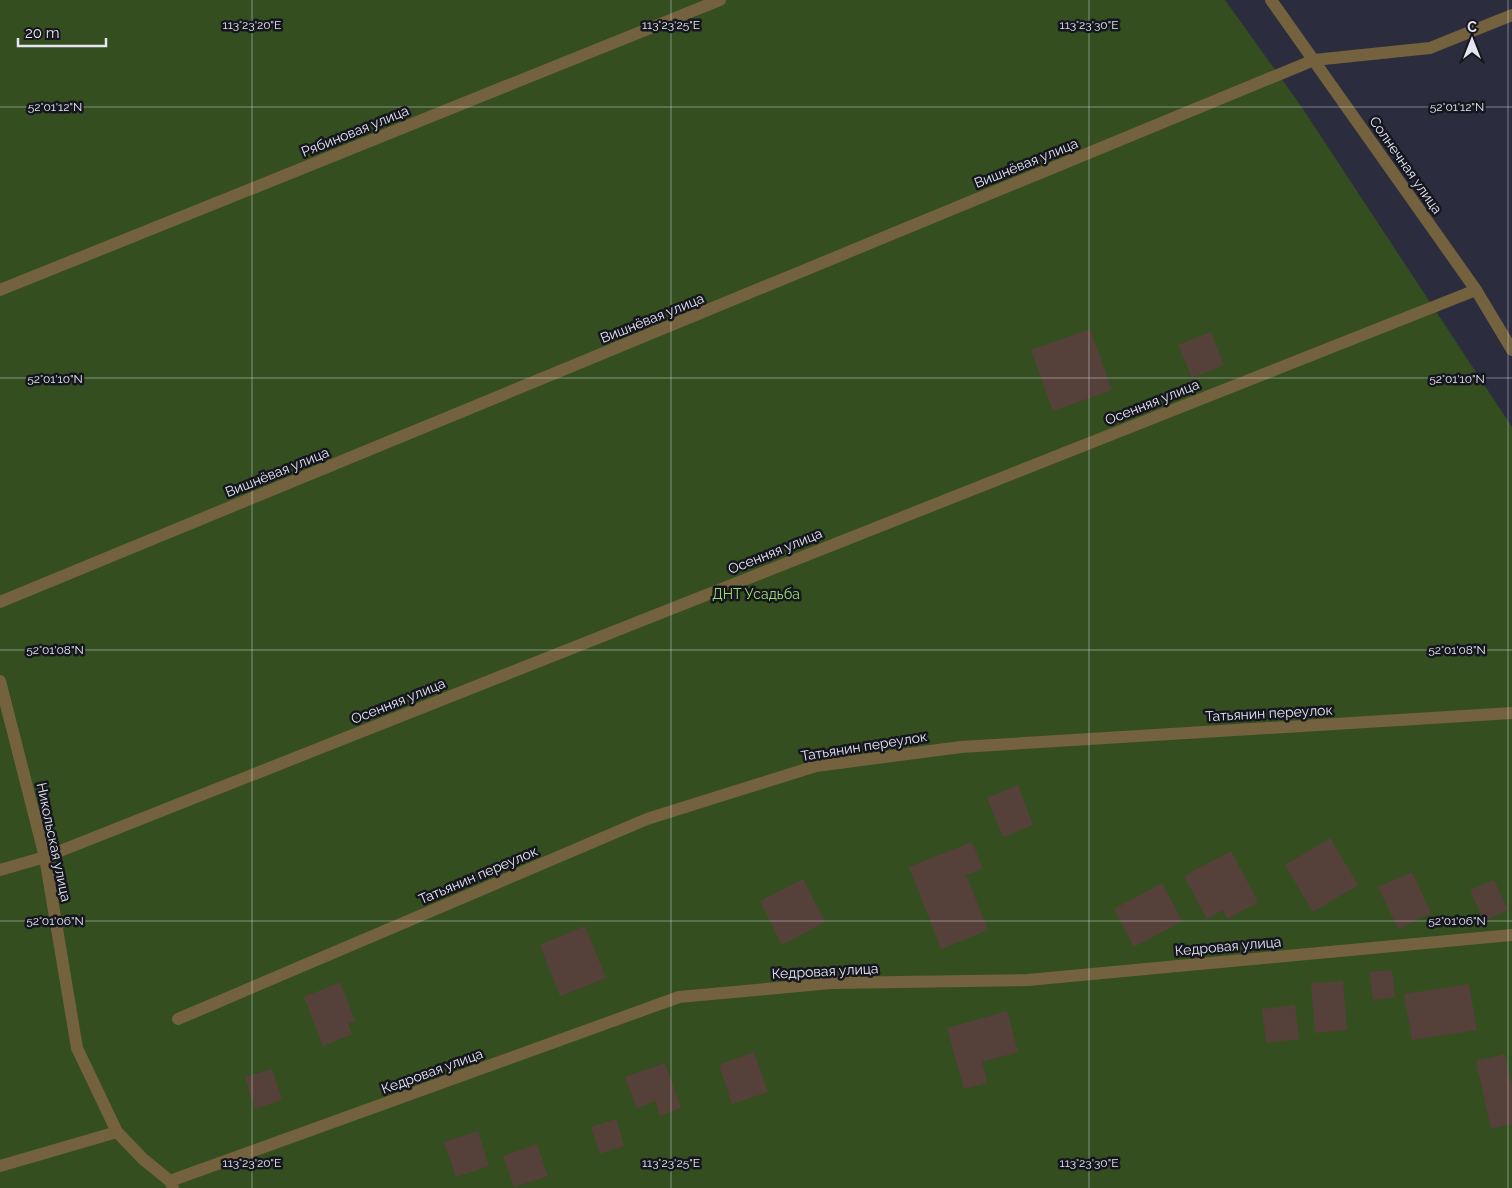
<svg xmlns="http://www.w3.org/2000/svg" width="1512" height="1188" viewBox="0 0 1512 1188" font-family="Raleway,sans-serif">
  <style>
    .green { fill: #344e20 }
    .building { fill: #56413a }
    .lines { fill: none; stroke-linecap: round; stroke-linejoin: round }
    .minor { stroke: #73623d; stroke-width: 12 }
    .ticks { fill: none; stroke: #e5e6f2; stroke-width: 1; stroke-opacity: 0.45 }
    .labels { text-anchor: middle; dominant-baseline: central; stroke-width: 5; stroke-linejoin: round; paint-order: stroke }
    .street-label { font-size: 14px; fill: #e5e6f2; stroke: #15161e }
    .park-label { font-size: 14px; fill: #9dde6f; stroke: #15161e }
    .ticks-label { font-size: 12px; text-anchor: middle; fill: #e5e6f2; stroke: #15161e; stroke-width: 5; stroke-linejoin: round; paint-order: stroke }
  </style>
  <rect width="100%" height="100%" fill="#2b2d3e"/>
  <!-- green -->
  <polygon class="green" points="0,0 1225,0 1301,106 1512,427 1512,1188 0,1188"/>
  <!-- building -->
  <g class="building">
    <polygon points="1090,329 1112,390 1053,411 1031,350"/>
    <polygon points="1211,332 1224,365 1192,378 1178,345"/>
    <polygon points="1018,785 1033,825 1003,837 987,798"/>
    <polygon points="1330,838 1358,885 1313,912 1285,865"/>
    <polygon points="972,842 983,869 966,875 988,930 941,949 909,867"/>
    <polygon points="1231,851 1258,902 1227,919 1223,910 1207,919 1184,876"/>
    <polygon points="1412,872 1431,913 1398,929 1378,887"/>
    <polygon points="803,879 825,922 782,945 760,901"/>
    <polygon points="1494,880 1508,910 1484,921 1470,890"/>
    <polygon points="1162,883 1182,921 1134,947 1114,909"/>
    <polygon points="585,926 606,978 560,996 540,945"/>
    <polygon points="1392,970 1395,997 1373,1000 1369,972"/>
    <polygon points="1343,981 1347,1030 1315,1033 1311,983"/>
    <polygon points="340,982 355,1021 348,1024 352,1034 323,1046 304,997"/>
    <polygon points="1469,984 1477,1030 1412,1040 1404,994"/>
    <polygon points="1295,1005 1299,1039 1266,1043 1262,1009"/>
    <polygon points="1007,1011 1018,1052 982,1062 987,1083 964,1089 947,1028"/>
    <polygon points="754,1052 768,1092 732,1104 719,1065"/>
    <polygon points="1505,1054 1512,1087 1512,1124 1491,1129 1476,1061"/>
    <polygon points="665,1063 681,1108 660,1116 655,1101 637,1108 625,1077"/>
    <polygon points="272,1069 282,1100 255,1109 245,1077"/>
    <polygon points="616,1119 624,1146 600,1154 591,1127"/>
    <polygon points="478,1131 489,1166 456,1177 444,1142"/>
    <polygon points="537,1144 548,1176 514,1187 503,1156"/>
  </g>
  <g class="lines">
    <!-- minor -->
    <g class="minor">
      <polyline points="1271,0 1476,290 1512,350"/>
      <polyline points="0,290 720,0"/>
      <polyline points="0,602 1314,60 1430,48 1512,15"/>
      <polyline points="0,681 45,857 77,1048 117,1132 143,1159 170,1181 173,1188"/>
      <polyline points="0,870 45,857 1476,290"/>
      <polyline points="178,1019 647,819 816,766 961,747 1512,713"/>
      <polyline points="0,1166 117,1132"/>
      <polyline points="170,1181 679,997 831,983 1028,980 1512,935"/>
    </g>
  </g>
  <!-- ticks -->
  <path class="ticks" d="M 252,0 L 252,1188M 671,0 L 671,1188M 1089,0 L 1089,1188M 1508,0 L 1508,1188M 0,107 L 1512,107M 0,378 L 1512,378M 0,650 L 1512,650M 0,921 L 1512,921"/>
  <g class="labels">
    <!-- street labels -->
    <g class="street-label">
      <text transform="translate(355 131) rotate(-22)">Рябиновая улица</text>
      <text transform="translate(1026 163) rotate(-22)">Вишнёвая улица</text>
      <text transform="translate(1406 165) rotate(55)">Солнечная улица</text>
      <text transform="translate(652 318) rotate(-22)">Вишнёвая улица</text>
      <text transform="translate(1152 402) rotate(-22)">Осенняя улица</text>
      <text transform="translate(277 472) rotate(-22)">Вишнёвая улица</text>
      <text transform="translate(775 551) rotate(-22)">Осенняя улица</text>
      <text transform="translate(398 701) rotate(-22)">Осенняя улица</text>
      <text transform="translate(1269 713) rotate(-3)">Татьянин переулок</text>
      <text transform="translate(864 746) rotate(-9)">Татьянин переулок</text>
      <text transform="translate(54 842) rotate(78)">Никольская улица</text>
      <text transform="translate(478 875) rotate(-23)">Татьянин переулок</text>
      <text transform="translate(1228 946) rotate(-5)">Кедровая улица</text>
      <text transform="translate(825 971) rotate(-3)">Кедровая улица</text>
      <text transform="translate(432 1071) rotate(-20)">Кедровая улица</text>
    </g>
    <!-- park labels -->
    <g class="park-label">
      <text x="756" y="594">ДНТ Усадьба</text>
    </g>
  </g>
  <g class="ticks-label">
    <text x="252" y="29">113°23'20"E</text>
    <text x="671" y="29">113°23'25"E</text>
    <text x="1089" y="29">113°23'30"E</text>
    <text x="55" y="111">52°01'12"N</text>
    <text x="1457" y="111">52°01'12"N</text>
    <text x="55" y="383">52°01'10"N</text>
    <text x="1457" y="383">52°01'10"N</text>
    <text x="55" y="654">52°01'08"N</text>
    <text x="1457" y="654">52°01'08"N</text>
    <text x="55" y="925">52°01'06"N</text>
    <text x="1457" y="925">52°01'06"N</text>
    <text x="252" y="1167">113°23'20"E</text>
    <text x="671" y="1167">113°23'25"E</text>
    <text x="1089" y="1167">113°23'30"E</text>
  </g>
  <!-- north arrow -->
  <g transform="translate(1472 40)" stroke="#15161e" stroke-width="4" paint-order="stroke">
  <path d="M0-4L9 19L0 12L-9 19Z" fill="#e5e6f2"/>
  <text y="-8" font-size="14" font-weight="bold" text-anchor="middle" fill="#e5e6f2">С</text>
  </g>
  <!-- scale -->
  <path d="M18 38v8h88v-8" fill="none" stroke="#e5e6f2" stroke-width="2.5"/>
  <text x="25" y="38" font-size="15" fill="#e5e6f2" stroke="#15161e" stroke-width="4" paint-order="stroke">20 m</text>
</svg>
